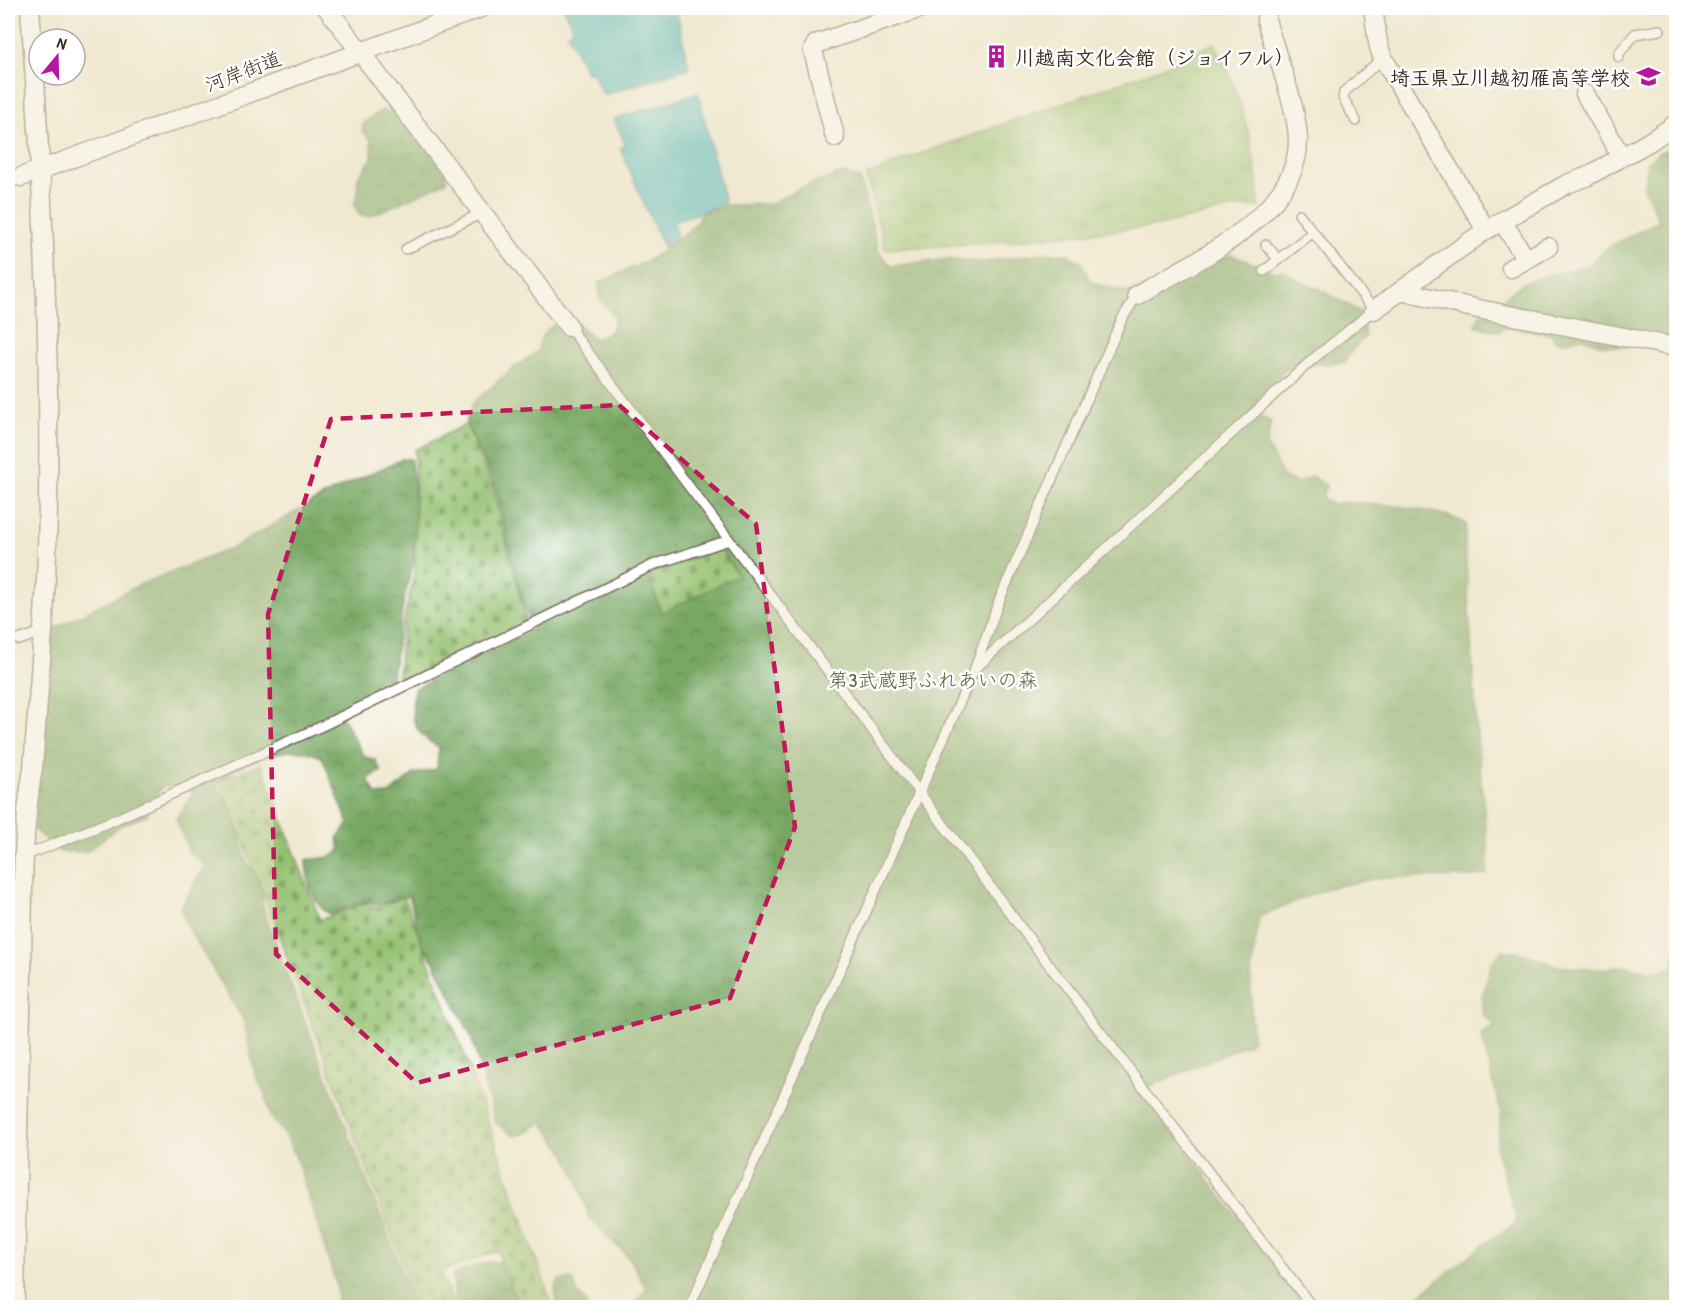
<svg xmlns="http://www.w3.org/2000/svg" width="1684" height="1315" viewBox="0 0 1684 1315" font-family="'Patrick Hand','Klee One',sans-serif">
  <style>
    .grass { fill: url(#grass-tufts); stroke: #687647; stroke-width: 1.5 }
    .forest { fill: url(#forest-crowns); stroke: #596840; stroke-width: 1.5 }
    .cemetery { fill: url(#cemetery-stones); stroke: #687647; stroke-width: 1.5 }
    .water { fill: #48b8bf; stroke: #42716e; stroke-width: 1.5 }
    .lines { fill: none; stroke-linecap: round; stroke-linejoin: round }
    .service-casing { stroke: #7a6d5d; stroke-width: 12 }
    .minor-casing { stroke: #7a6d5d; stroke-width: 21 }
    .service { stroke: #fff; stroke-width: 9 }
    .minor { stroke: #fff; stroke-width: 18 }
    .marked { fill: none; stroke: #c2185b; stroke-width: 4.5; stroke-dasharray: 12 8; stroke-linejoin: round }
    .labels { text-anchor: middle; dominant-baseline: central; stroke-width: 5; stroke-linejoin: round; paint-order: stroke }
    .poi-label { font-size: 20px; font-weight: bold; fill: #3b2a1e; stroke: #fff; text-anchor: start }
    .street-label { font-size: 20px; fill: #3b2a1e; stroke: #fff }
    .park-label { font-size: 20px; fill: #5a5f3b; stroke: #fff }
  </style>
  <defs>
    <pattern id="grass-tufts" width="24" height="20" patternUnits="userSpaceOnUse" patternTransform="scale(1.5)"><rect width="24" height="20" fill="#94c170"/><path d="M3 7l-1-3M5 7V3M7 7l1-3M15 17l-1-3M17 17v-4M19 17l1-3" fill="none" stroke="#7a9d5b"/></pattern>
    <pattern id="forest-crowns" width="20" height="18" patternUnits="userSpaceOnUse" patternTransform="scale(1.5)"><rect width="20" height="18" fill="#77a762"/><path d="M2 6a3 3 0 1 1 6 0M12 15a3 3 0 1 1 6 0" fill="none" stroke="#638850"/></pattern>
    <pattern id="cemetery-stones" width="16" height="16" patternUnits="userSpaceOnUse" patternTransform="scale(1.5)"><rect width="16" height="16" fill="#94c170"/><path d="M2 7V4a2 2 0 0 1 4 0v3zM10 15v-3a2 2 0 0 1 4 0v3z" fill="#7a9d5b"/></pattern>
  </defs>
  <rect width="100%" height="100%" fill="#fff"/>
  <filter id="ink" filterUnits="userSpaceOnUse"><feTurbulence type="fractalNoise" baseFrequency=".0167" numOctaves="2"/><feDisplacementMap in="SourceGraphic" scale="12" xChannelSelector="R" yChannelSelector="G"/><feConvolveMatrix kernelMatrix="1 2 1 2 8 2 1 2 1" color-interpolation-filters="sRGB"/></filter>
  <filter id="wash" filterUnits="userSpaceOnUse"><feTurbulence type="fractalNoise" baseFrequency=".008" numOctaves="4" result="noise"/><feDisplacementMap in="SourceGraphic" scale="24" xChannelSelector="R" yChannelSelector="G"/><feGaussianBlur stdDeviation="1.35" result="paint"/><feColorMatrix in="noise" values="0 0 0 0 0 0 0 0 0 0 0 0 0 0 0 0 0 1.4 0 .05"/><feComposite in="paint" operator="in"/></filter>
  <g filter="url(#wash)">
    <rect width="100%" height="100%" fill="#f0e9d1"/>
    <!-- grass -->
    <path class="grass" d="M 1215,43 C 1241,94 1256,149 1259,207 L 1238,207 L 1157,226 L 977,244 L 885,249 L 866,176 L 911,157 L 1161,68 Z"/>
    <!-- forest -->
    <g class="forest">
      <polygon points="382,110 401,113 446,174 446,182 371,216 360,216 354,206 358,190 357,178 372,159 371,140 362,131 363,123"/>
      <path d="M 1676,147 L 1676,352 L 1645,344 L 1618,347 L 1602,345 L 1580,337 L 1564,342 L 1555,341 L 1552,334 L 1508,327 L 1499,332 L 1475,325 L 1481,313 C 1497,305 1507,296 1520,285 C 1524,281 1581,266 1588,266 L 1606,248 L 1659,221 L 1644,188 L 1647,162 L 1659,152 Z"/>
      <path d="M 842,173 L 860,178 L 879,252 L 891,266 L 947,259 L 982,262 L 1042,253 L 1067,254 L 1081,262 L 1091,282 L 1127,292 L 1170,284 L 1213,258 L 1232,255 L 1273,271 L 1284,270 L 1303,283 L 1322,290 L 1362,313 L 1365,337 C 1354,344 1352,354 1343,363 L 1301,365 L 1282,372 L 1264,400 L 1251,412 L 1271,422 L 1267,445 L 1283,476 L 1298,483 L 1311,476 L 1326,485 L 1322,498 L 1332,504 C 1353,498 1448,510 1466,524 L 1465,544 L 1478,749 L 1488,848 L 1487,874 L 1474,877 L 1378,878 L 1328,888 L 1259,917 L 1251,975 L 1252,1039 L 1248,1044 L 1141,1090 L 1306,1307 L 632,1307 L 646,1289 L 630,1259 L 589,1217 L 578,1181 L 566,1155 L 542,1122 L 524,1134 L 514,1136 L 495,1122 L 471,1036 L 434,962 L 421,943 L 409,896 L 375,905 L 371,899 L 330,914 C 311,905 307,878 306,860 L 331,857 L 340,851 L 338,837 L 349,824 L 322,757 C 316,755 310,752 304,751 C 280,748 232,766 217,784 L 232,812 L 247,863 L 266,882 L 262,903 L 276,946 L 416,1307 L 337,1307 L 337,1287 L 296,1158 L 285,1135 L 270,1116 L 265,1094 L 255,1075 L 244,1021 L 191,933 L 180,908 L 205,866 L 189,852 L 176,819 L 193,793 L 189,789 L 163,786 L 146,816 L 120,826 L 86,852 L 60,852 L 34,830 L 53,629 L 141,584 L 232,548 L 329,493 L 402,459 L 411,459 L 416,510 L 413,564 L 404,598 L 390,689 C 373,694 351,700 342,717 L 364,756 L 375,760 L 381,771 L 368,779 L 376,795 L 389,794 L 414,774 L 437,769 L 439,747 C 412,733 410,717 414,689 L 533,629 L 522,599 L 494,483 L 466,422 L 473,403 L 513,368 L 538,351 C 539,331 553,325 568,316 L 596,339 L 611,331 L 615,317 L 600,299 L 599,283 L 647,261 L 677,240 L 695,224 L 702,213 L 727,205 L 771,204 L 796,190 Z"/>
      <polygon points="1503,950 1525,954 1557,966 1599,969 1626,966 1652,972 1675,967 1676,950 1676,1307 1404,1307 1490,1240 1517,1222 1496,1149 1501,1113 1481,1034 1496,1026 1484,1016 1481,1001 1492,962"/>
      <polygon points="491,1261 508,1264 514,1277 510,1286 520,1307 455,1307 453,1274"/>
      <polygon points="573,1279 577,1292 586,1302 587,1307 540,1308 542,1305 556,1305 555,1287 559,1280"/>
    </g>
    <!-- cemetery -->
    <g class="cemetery">
      <polygon points="466,424 492,485 527,623 397,685 402,630 415,570 415,450"/>
      <polygon points="720,548 738,576 661,613 648,574"/>
      <polygon points="261,764 320,920 370,901 373,909 404,897 467,1062 553,1307 519,1307 497,1251 441,1272 454,1307 419,1307 220,780"/>
    </g>
    <!-- water -->
    <g class="water">
      <polygon points="563,8 676,8 689,68 603,95 592,72 586,73 567,33 573,28"/>
      <polygon points="698,93 725,203 674,222 677,239 663,247 620,149 625,144 614,119"/>
    </g>
  </g>
  <g filter="url(#ink)">
    <g class="lines">
      <defs>
        <g id="service">
          <polyline points="1619,57 1619,53 1635,34 1660,30"/>
          <polyline points="1356,121 1343,98 1344,92 1383,58"/>
          <polyline points="1266,245 1278,259"/>
          <polyline points="406,249 482,213"/>
          <polyline points="1264,271 1313,232"/>
          <polyline points="569,327 1043,957 1313,1308"/>
          <polyline points="19,640 42,632"/>
          <polyline points="978,666 1313,359 1374,310 1299,214"/>
          <polyline points="24,856 112,821 322,726 653,565 729,540"/>
          <polyline points="689,1308 975,668 999,601 1122,319 1137,295"/>
        </g>
        <g id="minor">
          <polyline points="327,8 569,327"/>
          <path d="M 1372,8 C 1378,26 1374,39 1383,58 L 1486,230"/>
          <polyline points="1585,94 1621,156"/>
          <polyline points="835,137 813,50 816,44 921,8"/>
          <polyline points="21,177 481,8"/>
          <polyline points="1502,221 1526,259"/>
          <polyline points="1511,268 1548,247"/>
          <polyline points="1401,291 1478,309 1676,347"/>
          <path d="M 1137,295 C 1193,262 1299,216 1298,140 C 1297,105 1276,55 1266,20 L 1267,8"/>
          <polyline points="1374,310 1486,230 1567,184 1586,177 1649,142 1676,124"/>
          <path d="M 15,1308 C 16,1196 19,1085 22,974 C 23,905 21,836 33,768 C 38,696 45,624 47,551 C 52,370 43,188 30,8"/>
        </g>
      </defs>
      <!-- service casing -->
      <use href="#service" class="service-casing"/>
      <!-- minor casing -->
      <use href="#minor" class="minor-casing"/>
      <!-- service -->
      <use href="#service" class="service"/>
      <!-- minor -->
      <use href="#minor" class="minor"/>
    </g>
  </g>
  <!-- marked area -->
  <path d="M0 0H1684V1315H0ZM 619,405 L 756,524 L 795,827 L 730,998 L 417,1083 L 276,954 L 268,614 L 331,419 Z" fill="#f0e9d1" fill-opacity=".55" fill-rule="evenodd"/>
  <path class="marked" d="M 619,405 L 756,524 L 795,827 L 730,998 L 417,1083 L 276,954 L 268,614 L 331,419 Z"/>
  <!-- icons -->
  <defs>
    <symbol id="building-bare" viewBox="-9 -9 18 18"><path d="M-4-6H4V6H1V3H-1V6H-4ZM-2.5-4.3h1.7v1.8h-1.7ZM.8-4.3h1.7v1.8H.8ZM-2.5-1h1.7V.8h-1.7ZM.8-1h1.7V.8H.8Z" fill="#b5179e" stroke="#fff" stroke-width="2.5" paint-order="stroke"/></symbol>
    <symbol id="school-bare" viewBox="-9 -9 18 18"><path d="M0-5L7-2L0 1L-7-2ZM-4 1L0 2.5L4 1V4Q0 6-4 4Z" fill="#b5179e" stroke="#fff" stroke-width="2.5" paint-order="stroke"/></symbol>
  </defs>
  <g fill-rule="evenodd">
    <use href="#building-bare" x="980" y="40" width="33" height="33"/>
    <use href="#school-bare" x="1632" y="60" width="33" height="33"/>
  </g>
  <g class="labels">
    <!-- poi labels -->
    <g class="poi-label">
      <text x="1015" y="57">川越南文化会館（ジョイフル）</text>
      <text x="1630" y="77" text-anchor="end">埼玉県立川越初雁高等学校</text>
    </g>
    <!-- street labels -->
    <g class="street-label">
      <text transform="translate(243 71) rotate(-21)">河岸街道</text>
    </g>
    <!-- park labels -->
    <g class="park-label">
      <text x="933" y="679">第3武蔵野ふれあいの森</text>
    </g>
  </g>
  <!-- margin -->
  <rect width="1684" height="1315" fill="none" stroke="#fff" stroke-width="30"/>
  <!-- north arrow -->
  <g transform="translate(57 57) rotate(19)"><circle r="28" fill="#ffffff" stroke="#b1aaa5" stroke-width="1.5"/>
  <path d="M0-4.5L10 22L0 15L-10 22Z" fill="#b5179e"/>
  <text y="-9" font-size="16" font-weight="bold" text-anchor="middle" fill="#3b2a1e">N</text>
  </g>
</svg>
